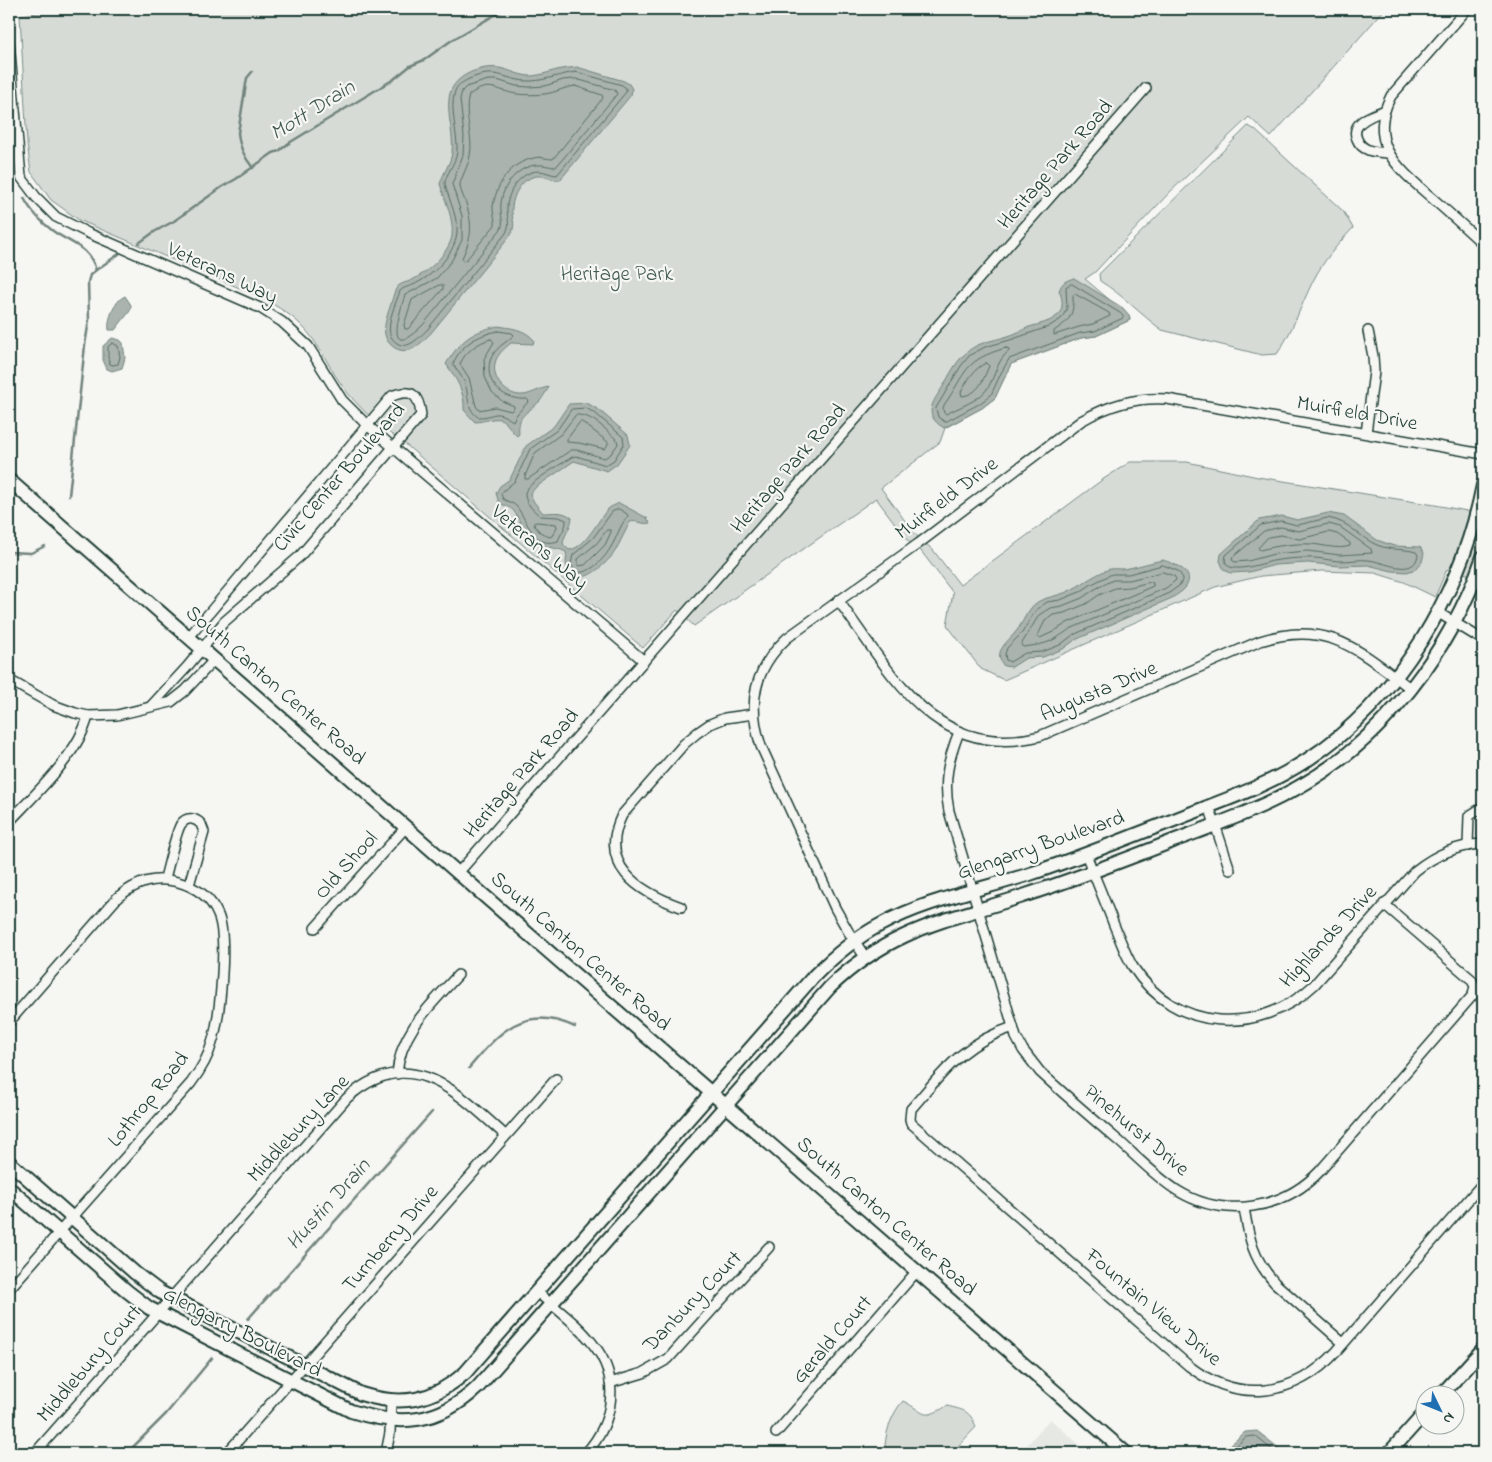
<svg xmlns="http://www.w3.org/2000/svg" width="1492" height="1462" viewBox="0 0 1492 1462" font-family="'Indie Flower',sans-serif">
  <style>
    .built { fill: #e6e8e4 }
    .green { fill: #d6dbd6; stroke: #7a8c85 }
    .water { fill: #aab3ae; stroke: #72847d }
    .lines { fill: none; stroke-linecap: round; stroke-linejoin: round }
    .shore { stroke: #576c65; stroke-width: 1 }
    .stream { stroke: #72847d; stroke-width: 2.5 }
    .street-casing { stroke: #1f3d34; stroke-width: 12 }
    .secondary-casing { stroke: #1f3d34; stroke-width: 16 }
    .street { stroke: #f6f6f2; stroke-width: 9 }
    .secondary { stroke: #f6f6f2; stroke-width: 12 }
    .labels { text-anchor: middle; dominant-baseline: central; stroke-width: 4.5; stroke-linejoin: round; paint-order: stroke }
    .street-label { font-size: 21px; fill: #1f3d34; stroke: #f6f6f2 }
    .park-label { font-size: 21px; fill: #445d54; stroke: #f6f6f2 }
    .water-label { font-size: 22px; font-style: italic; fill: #425a52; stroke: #f6f6f2 }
  </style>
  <rect width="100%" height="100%" fill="#f6f6f2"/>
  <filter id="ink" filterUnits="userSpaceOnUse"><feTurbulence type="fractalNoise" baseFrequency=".02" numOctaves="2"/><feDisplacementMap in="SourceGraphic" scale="10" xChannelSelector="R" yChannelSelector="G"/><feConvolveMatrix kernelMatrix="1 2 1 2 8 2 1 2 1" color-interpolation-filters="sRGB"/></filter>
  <g filter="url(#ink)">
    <!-- built -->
    <polygon class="built" points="1050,1419 1089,1453 1020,1453"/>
    <!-- green -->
    <g class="green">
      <path d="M 73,9 L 1385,9 L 1271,137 L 1249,117 L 1170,192 L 1095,272 L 1085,279 L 1111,301 L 1129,315 L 1130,320 L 1096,336 L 1081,338 L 1011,364 L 995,398 L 982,408 L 945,428 L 940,442 L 881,488 L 914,533 L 933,550 L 960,585 L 1102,480 L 1130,462 L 1187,462 L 1258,477 L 1435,505 L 1483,514 L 1483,578 L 1447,569 L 1435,597 L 1404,582 L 1375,573 L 1321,571 L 1261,576 L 1215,587 L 1004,680 L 981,669 L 947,625 L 953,593 L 921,551 L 908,541 L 876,498 L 694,626 L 677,610 L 643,648 L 405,444 C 381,428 358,408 341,384 C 327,364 318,341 300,324 C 288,312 271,303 256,295 L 79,220 L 51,200 L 31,172 L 27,144 L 20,15 Z"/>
      <path d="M 1248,126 L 1254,129 L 1343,211 L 1353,228 C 1338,244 1323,261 1313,281 C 1301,305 1293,331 1277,354 L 1262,355 L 1162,330 C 1141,315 1123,295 1100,281 L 1099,274 Z"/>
      <path d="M 903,1401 C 927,1413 921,1421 947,1406 C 963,1410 970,1410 976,1427 L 959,1445 L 960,1453 L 885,1453 C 884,1436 891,1414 903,1401 Z"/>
    </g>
    <!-- water -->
    <g class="water">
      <path d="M 577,67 L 624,81 L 629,84 L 632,89 L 631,95 L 560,180 C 552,181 546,175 537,176 C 522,178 513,194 512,208 C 511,221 517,221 511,235 L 431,333 C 425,339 418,347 410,350 C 404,351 400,351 395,348 C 379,338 385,322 390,307 C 392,301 393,294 396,289 C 399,283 406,283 412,280 C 427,273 449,253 452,236 C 454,219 445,200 440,184 C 443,173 451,163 452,152 C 454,134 447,117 449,99 C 450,77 479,65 499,68 C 511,70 519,76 532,76 C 543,75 551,71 561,69 C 566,68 572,68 577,67 Z"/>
      <path d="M 1074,278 L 1123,308 L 1129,315 L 1130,320 L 1096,336 L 1081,338 L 1011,364 L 995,398 L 982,408 L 944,428 C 928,418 928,409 938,394 C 948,380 953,364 966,353 C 977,342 993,341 1008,336 C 1015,334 1022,330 1029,327 C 1039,324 1048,323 1057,316 C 1064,309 1063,299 1059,291 C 1062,282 1065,281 1074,278 Z"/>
      <path d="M 125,296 L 131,305 L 130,311 L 115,330 L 109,330 C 107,319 115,300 125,296 Z"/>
      <path d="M 498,326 C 511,328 525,329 534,340 L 533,344 L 511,343 C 505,348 499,353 496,360 C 490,376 503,393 519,395 C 530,396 539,388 549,387 C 546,392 543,397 540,401 C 527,414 517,414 519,434 L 517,436 C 512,432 510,427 506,423 C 499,414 485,422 475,422 L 464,410 C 465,392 456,378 446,364 C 461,340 471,332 498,326 Z"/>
      <polygon points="112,338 120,340 123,343 125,358 122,368 112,371 107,369 103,360 103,346"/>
      <path d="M 587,403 L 599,410 L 628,435 L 630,445 L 617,464 L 607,471 L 574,461 L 536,487 L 530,494 L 534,502 L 543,513 C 554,513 563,510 572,518 C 571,528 564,534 563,544 L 569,550 C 586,548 598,519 608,509 C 611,506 616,505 619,503 L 647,518 L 650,523 C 643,525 637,520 630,522 C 625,531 621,541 616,550 C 609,562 579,591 568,570 C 564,564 568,558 566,552 C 553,545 545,550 533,541 C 522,533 521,520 513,510 C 510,507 503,505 499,503 L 496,493 L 500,486 L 510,479 L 526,446 L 554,426 L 569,404 Z"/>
      <polygon points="1328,513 1344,516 1377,540 1394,546 1420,547 1424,553 1422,562 1416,569 1407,572 1392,571 1368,565 1340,566 1308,563 1275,565 1249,572 1231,573 1224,570 1220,561 1221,554 1259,520 1282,516 1297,520"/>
      <path d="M 1163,560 C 1175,564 1197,572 1185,588 C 1182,592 1176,595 1172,598 L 1075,640 L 1063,649 L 1043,657 L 1026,658 L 1012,667 L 1004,666 C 993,653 1005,644 1014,634 C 1021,627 1024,616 1031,608 C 1038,599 1048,598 1058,595 C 1077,590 1091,575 1110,569 C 1116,568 1123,570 1129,568 C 1140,566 1151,562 1163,560 Z"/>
      <polygon points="1257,1431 1285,1453 1221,1453 1245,1432"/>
    </g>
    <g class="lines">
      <!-- shore -->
      <g class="shore">
        <path d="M 576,72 L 622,85 L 626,88 L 626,92 L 557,175 C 551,175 545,171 539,171 C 520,171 506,193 507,210 C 507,220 511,222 506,233 L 427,330 C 419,337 408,351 397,343 C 394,341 391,338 390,334 C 387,321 396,303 400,291 C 404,287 408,287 413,285 C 432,276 450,259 456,239 C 460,225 452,207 448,194 C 447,191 445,187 445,183 C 445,175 456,163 457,152 C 458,132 449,110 455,91 C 457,85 463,82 469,79 C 499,66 505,82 532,81 C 547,80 561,74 576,72 Z"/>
        <path d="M 576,79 L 615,90 L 617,94 L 556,167 C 550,167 543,164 536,165 C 515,167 499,190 501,210 C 501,218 504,222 501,229 L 422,326 C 384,362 399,315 405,295 L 437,278 L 452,260 L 462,240 L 462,216 L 452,184 L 463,155 L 464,136 L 460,99 L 462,91 L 466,87 L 488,80 L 497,80 L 516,86 L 529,87 L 545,86 L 563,80 Z"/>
        <path d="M 575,86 L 602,95 L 603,98 L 553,159 C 547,159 540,156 534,158 C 510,163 497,183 493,206 C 492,212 496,219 495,225 L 466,260 L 463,261 L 462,258 C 472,237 473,226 466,203 C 464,198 460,190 460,185 C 460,180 469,164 470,156 C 474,136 463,115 469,95 C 490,80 496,91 517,94 C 526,95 536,95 545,94 C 555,93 564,87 575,86 Z"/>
        <polygon points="1072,284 1120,313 1123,316 1123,318 1095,331 1080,333 1009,359 1001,373 991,395 979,404 945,422 938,417 936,408 961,366 970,355 985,347 1010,340 1048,327 1061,319 1067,309 1066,287"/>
        <polygon points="440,285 443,285 443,289 408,329 405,329 404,325 412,300"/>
        <path d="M 1075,294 L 1109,313 L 1110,316 L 1093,324 L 1079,327 L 1054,335 L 1054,331 C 1070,320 1074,316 1073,296 Z"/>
        <path d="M 498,331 L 512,333 L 514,335 C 506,343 494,348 490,361 C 484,385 506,401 527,399 L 529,401 L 517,414 L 513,421 C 493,408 497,417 478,417 C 465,408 470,394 464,381 C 461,375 456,369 453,364 C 461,344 478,335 498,331 Z"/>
        <path d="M 491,339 L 494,342 L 484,359 L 485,377 L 492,392 L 502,401 L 514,406 L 514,408 L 511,411 L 495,407 L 479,410 L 476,406 L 469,378 L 460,364 C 465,352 478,342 491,339 Z"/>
        <polygon points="113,343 118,346 120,357 118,364 113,365 110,364 108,358 108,347"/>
        <path d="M 1006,348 L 1009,349 L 1009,351 C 996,361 996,376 987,389 C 979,401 959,407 946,414 L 944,413 L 943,409 L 944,405 C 967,372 963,360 1006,348 Z"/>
        <path d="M 986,363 L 989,366 C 983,380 979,394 962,396 L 961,392 C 968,380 973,369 986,363 Z"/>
        <path d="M 572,409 L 586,408 L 596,414 L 623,437 L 624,444 L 614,460 L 606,465 L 576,456 L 572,457 C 563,463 526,484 525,493 C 524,502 534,511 540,516 L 559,517 L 566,520 C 567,527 560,534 558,541 C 534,549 528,522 517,507 C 514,503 508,502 503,499 L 501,494 L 504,490 L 515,481 L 530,449 L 557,430 Z"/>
        <path d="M 576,415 C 592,414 606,430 617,440 L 618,444 L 610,455 L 604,458 L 577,450 L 571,450 L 528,479 L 525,479 L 525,476 L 535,453 L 561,434 Z"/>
        <polygon points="582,422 608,442 608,444 605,449 579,443 567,442 567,439 579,423"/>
        <path d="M 619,509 L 627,514 L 628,516 C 620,525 617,537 611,547 C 605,558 588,577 575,571 L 571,564 L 573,555 L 593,538 L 612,512 Z"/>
        <path d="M 1328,518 C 1351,522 1358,537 1377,545 C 1392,551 1402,548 1416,552 L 1418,555 C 1414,579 1383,561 1368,560 C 1360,559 1350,561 1341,561 C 1330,561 1319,557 1307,558 C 1296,558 1283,559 1273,561 C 1263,563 1219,579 1226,555 L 1261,525 L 1281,521 L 1297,525 Z"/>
        <polygon points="537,522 556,524 557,527 552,536 549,537 540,532 534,525 534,523"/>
        <polygon points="1329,524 1340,527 1371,549 1372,553 1340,555 1307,551 1274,554 1248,561 1235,562 1232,560 1233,557 1264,531 1281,527 1298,531"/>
        <polygon points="607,530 610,530 611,532 605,545 585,565 578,566 578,559 597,543"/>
        <path d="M 1329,532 L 1337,534 L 1350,543 L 1350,546 C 1338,550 1324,545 1311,544 C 1295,543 1276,546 1260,550 L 1258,548 L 1268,537 L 1281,535 L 1299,539 Z"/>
        <polygon points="1163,565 1178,571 1183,578 1180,585 1169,593 1073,635 1060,645 1042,652 1025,653 1010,662 1006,660 1005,654 1007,648 1022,633 1035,611 1047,602 1060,600 1080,592 1092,584 1112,574 1128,574"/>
        <path d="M 1163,572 L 1174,576 L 1176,579 L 1175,581 L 1166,588 L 1070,629 C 1050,643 1047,644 1023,647 L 1021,645 L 1039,615 L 1050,608 L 1062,606 L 1082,598 L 1095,589 L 1113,580 L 1129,580 Z"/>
        <polygon points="1151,582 1153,583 1153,586 1144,590 1067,623 1053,632 1040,638 1037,637 1045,621 1053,615 1064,613 1086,604 1099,595 1115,588 1130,587"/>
        <polyline points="1228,1453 1246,1437 1255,1436 1276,1453"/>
      </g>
      <!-- stream -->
      <g class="stream">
        <path d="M 252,72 L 247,78 L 238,133 C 239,147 244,157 253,168"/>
        <path d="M 24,198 C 30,210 42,223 53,231 C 71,244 89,246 96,270"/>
        <polyline points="139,243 154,232 174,221 222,187 236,179 273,153 279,151 289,143 394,79 410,66 424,60 452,40 505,9"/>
        <polyline points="69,496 85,345 89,320 88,282 90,275 96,270 119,254"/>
        <polyline points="9,552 31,553 45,546"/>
        <path d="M 469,1068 C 499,1032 524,1003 575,1027"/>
        <polyline points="248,1319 432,1112"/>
        <polyline points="127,1453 166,1414 212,1358"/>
      </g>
      <defs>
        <g id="street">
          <path d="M 1467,9 L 1391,96 C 1366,144 1399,169 1432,198 C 1449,213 1466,228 1483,244"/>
          <polyline points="9,42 21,177 36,197 56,217 88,233 260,308 282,322 308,346 342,400 367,425 644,661"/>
          <path d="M 1385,110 C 1376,114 1362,118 1357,127 C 1355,131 1355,135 1357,139 C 1362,152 1376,152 1388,153"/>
          <polyline points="1366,433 1374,372 1373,356 1368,331"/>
          <path d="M 838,600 C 891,672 934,762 1040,736 L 1260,641 C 1328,619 1359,651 1410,688"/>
          <polyline points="1437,612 1483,640"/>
          <polyline points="9,680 53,705 75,713 88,716 117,715 171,702 185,691 214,660"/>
          <path d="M 151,706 L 187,667 L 224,622 L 300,556 L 421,415 C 419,395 412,388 392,396 L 189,637"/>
          <path d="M 959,732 C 948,760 943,781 949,811 L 1016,1037 L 1023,1050 L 1040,1072 C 1066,1096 1093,1119 1120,1142 C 1138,1158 1157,1178 1178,1191 C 1224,1219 1283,1210 1320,1171 L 1473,995 L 1475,986 L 1471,979 L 1384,904"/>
          <polyline points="1209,806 1230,870"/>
          <path d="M 9,822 C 35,794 79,754 88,716"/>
          <polyline points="1468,846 1469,816 1480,809 1483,810"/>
          <path d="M 1086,854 C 1095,878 1105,901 1114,925 C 1120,939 1125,954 1133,967 C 1175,1032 1259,1037 1314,985 L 1415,871 C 1435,855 1458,845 1483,844"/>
          <polyline points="458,873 1146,88"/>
          <path d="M 165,878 C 168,868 176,831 181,824 C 187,816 195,818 201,824 L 204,832 L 189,885"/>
          <path d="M 681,907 C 639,892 597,866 622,815 L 684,744 L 697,733 L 710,724 L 725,718 L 754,714"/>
          <polyline points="315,928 406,827"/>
          <path d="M 865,957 L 848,931 L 835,908 L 761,746 C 747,704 754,669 787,638 L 918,544 L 1081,421 C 1109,405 1135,397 1167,399 L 1483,454"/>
          <path d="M 9,1022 L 118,897 C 137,882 155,876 178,882 C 196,887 211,898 218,915 C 228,937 220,1019 212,1043 C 208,1058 200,1071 191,1083 L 9,1289"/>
          <path d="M 1013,1027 C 962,1044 945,1070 911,1109 L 910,1119 L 911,1123 L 1189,1366 C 1238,1404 1295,1397 1337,1351 L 1483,1183"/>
          <path d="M 397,1074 C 400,1032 431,1005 458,975"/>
          <path d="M 1244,1208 C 1249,1239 1253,1259 1275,1283 L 1343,1343"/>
          <path d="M 536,1291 C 555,1308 578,1324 593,1344 C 621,1378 614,1422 586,1453"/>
          <polyline points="610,1383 643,1373 668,1359 769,1247"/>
          <polyline points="776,1433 917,1271"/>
          <path d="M 35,1453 L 347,1098 C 410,1042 457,1092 505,1135"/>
          <polyline points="227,1453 556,1079"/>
          <polyline points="386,1453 390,1433 391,1401"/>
        </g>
        <g id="secondary">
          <polyline points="9,480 458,873 1126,1453"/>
          <path d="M 9,1162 L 135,1273 L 160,1292 L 361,1394 C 402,1407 433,1401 465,1373 L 814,976 C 834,956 855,938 880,925 C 926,900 980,890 1030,874 C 1079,858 1127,838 1174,820 C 1219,802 1266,787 1307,760 C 1399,700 1462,592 1483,485"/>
          <path d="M 9,1188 L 127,1291 L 149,1308 L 351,1411 C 400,1427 439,1424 478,1387 L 830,987 C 889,930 945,921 1020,897 C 1072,880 1122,861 1173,841 C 1215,825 1258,810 1297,788 C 1384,740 1451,649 1483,557"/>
          <polyline points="1442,1394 1483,1349"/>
          <polyline points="1389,1453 1424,1414"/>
        </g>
      </defs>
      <!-- street casing -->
      <use href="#street" class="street-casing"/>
      <!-- secondary casing -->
      <use href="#secondary" class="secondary-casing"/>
      <!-- street -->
      <use href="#street" class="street"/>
      <!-- secondary -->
      <use href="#secondary" class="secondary"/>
    </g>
  </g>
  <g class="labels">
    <!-- street labels -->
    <g class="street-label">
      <text transform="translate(1056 165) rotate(-49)">Heritage Park Road</text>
      <text transform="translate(222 274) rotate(25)">Veterans Way</text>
      <text transform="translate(1357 414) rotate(10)">Muirfield Drive</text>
      <text transform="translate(789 469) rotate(-49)">Heritage Park Road</text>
      <text transform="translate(340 478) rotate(-49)">Civic Center Boulevard</text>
      <text transform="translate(947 499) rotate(-37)">Muirfield Drive</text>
      <text transform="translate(539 548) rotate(40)">Veterans Way</text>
      <text transform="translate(275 686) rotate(41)">South Canton Center Road</text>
      <text transform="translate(1099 692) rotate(-23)">Augusta Drive</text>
      <text transform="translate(522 774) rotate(-49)">Heritage Park Road</text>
      <text transform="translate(1041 846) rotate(-19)">Glengarry Boulevard</text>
      <text transform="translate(347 866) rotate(-48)">Old Shool</text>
      <text transform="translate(1329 937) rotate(-47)">Highlands Drive</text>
      <text transform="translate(580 952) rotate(41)">South Canton Center Road</text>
      <text transform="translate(149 1100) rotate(-51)">Lothrop Road</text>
      <text transform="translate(299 1129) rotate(-47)">Middlebury Lane</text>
      <text transform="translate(1136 1131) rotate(40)">Pinehurst Drive</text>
      <text transform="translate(886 1217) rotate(41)">South Canton Center Road</text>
      <text transform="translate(391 1239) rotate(-49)">Turnberry Drive</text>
      <text transform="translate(693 1302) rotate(-46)">Danbury Court</text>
      <text transform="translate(1153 1308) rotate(40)">Fountain View Drive</text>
      <text transform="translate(242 1333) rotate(27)">Glengarry Boulevard</text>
      <text transform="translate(833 1340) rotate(-49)">Gerald Court</text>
      <text transform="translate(90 1364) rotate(-49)">Middlebury Court</text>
    </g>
    <!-- park labels -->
    <g class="park-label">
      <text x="617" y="275">Heritage Park</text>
    </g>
    <!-- water labels -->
    <g class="water-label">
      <text transform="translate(313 111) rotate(-32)">Mott Drain</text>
      <text transform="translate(329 1205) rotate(-48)">Hustin Drain</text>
    </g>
  </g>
  <!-- margin -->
  <rect width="1492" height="1462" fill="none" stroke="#f6f6f2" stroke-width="30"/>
  <rect x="15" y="15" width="1462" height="1432" fill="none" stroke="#1f3d34" stroke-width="2" filter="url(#ink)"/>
  <!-- north arrow -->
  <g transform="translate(1440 1410) rotate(133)"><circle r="24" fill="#f6f6f2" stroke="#a0aca6"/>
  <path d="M0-4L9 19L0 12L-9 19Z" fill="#1f6fb2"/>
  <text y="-8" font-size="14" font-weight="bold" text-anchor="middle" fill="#1f3d34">N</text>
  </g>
</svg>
